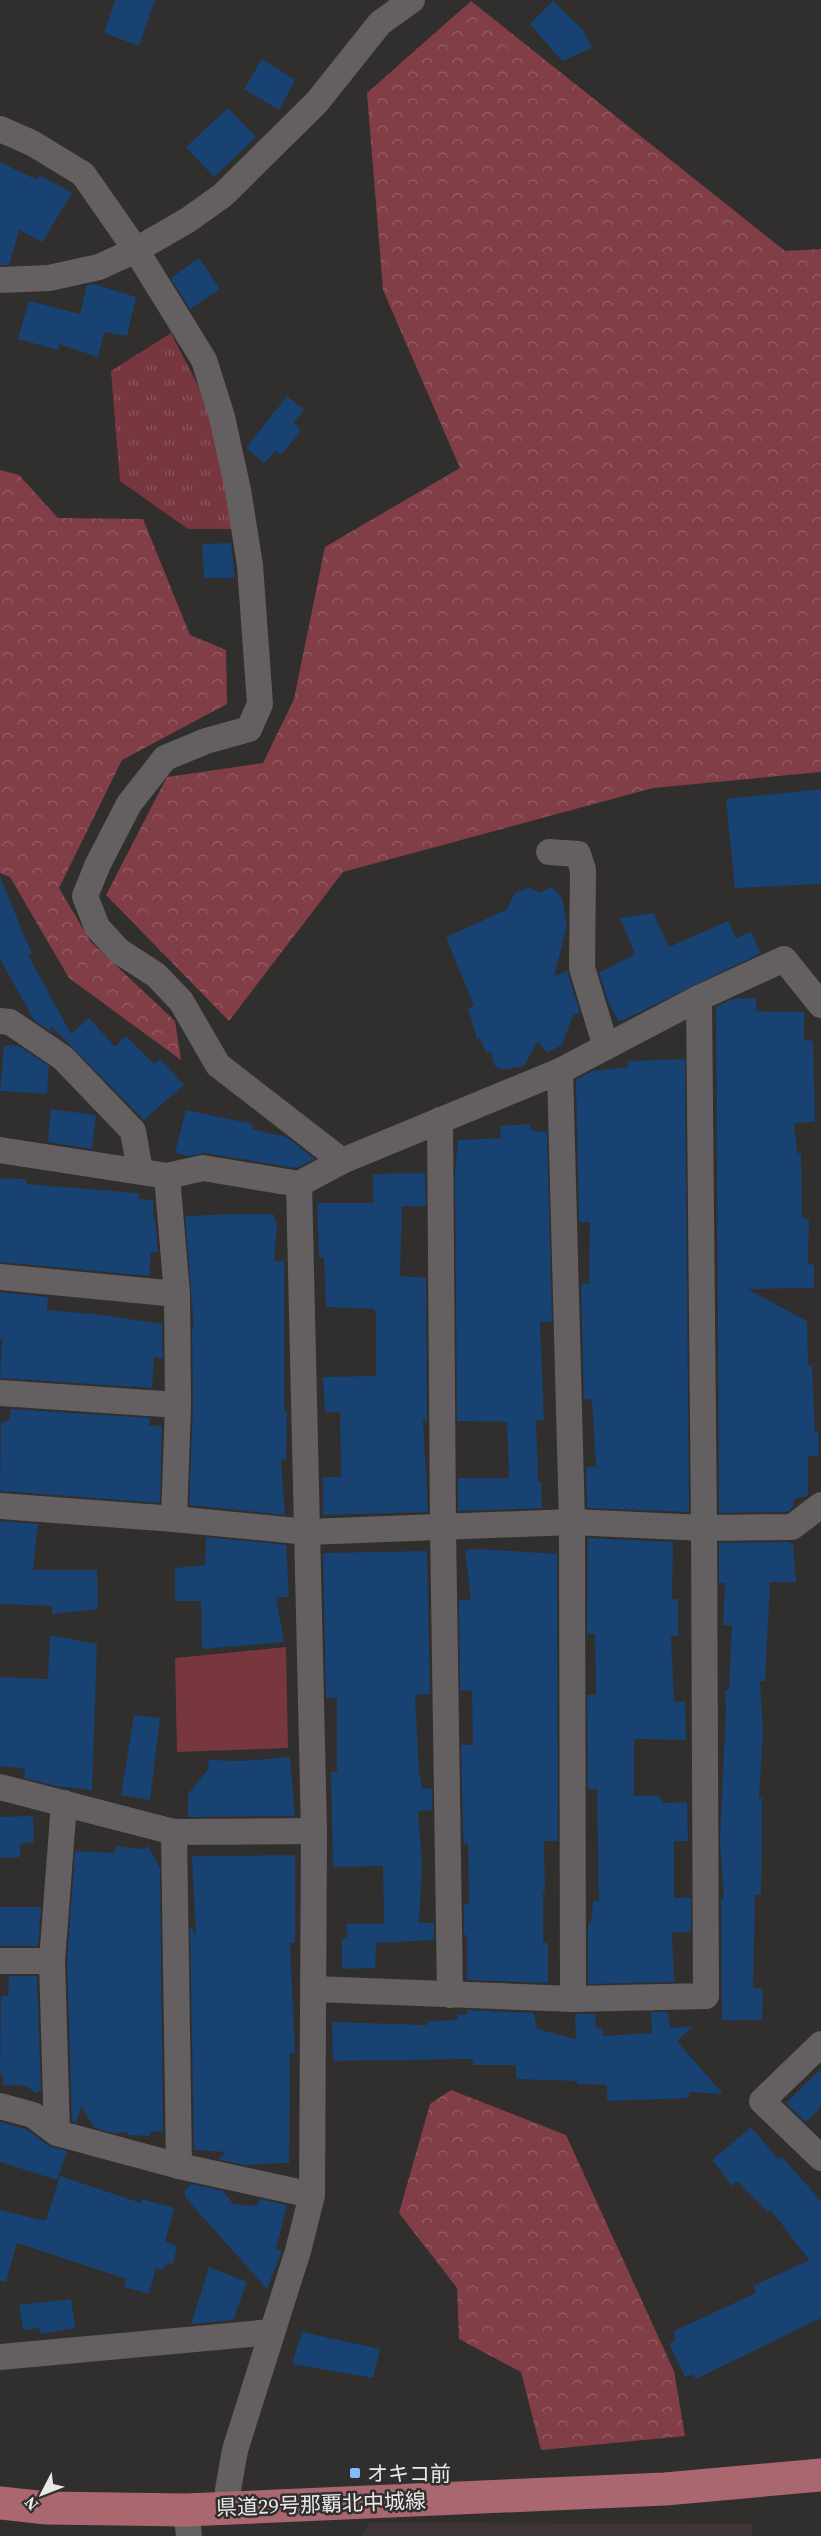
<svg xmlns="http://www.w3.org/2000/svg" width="821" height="2536" viewBox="0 0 821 2536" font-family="'Source Serif 4','Noto Sans JP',serif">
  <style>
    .built { fill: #3f3535 }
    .grass { fill: url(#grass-tufts) }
    .forest { fill: url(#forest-crowns) }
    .park { fill: #78363f }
    .building { fill: #174271 }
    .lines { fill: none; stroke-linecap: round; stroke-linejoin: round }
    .street { stroke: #646061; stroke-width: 26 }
    .primary { stroke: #ab6770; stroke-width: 33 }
    .poi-dot { fill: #85bbfb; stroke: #312e2e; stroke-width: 2 }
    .labels { text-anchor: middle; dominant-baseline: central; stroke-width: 5; stroke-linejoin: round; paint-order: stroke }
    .poi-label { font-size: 21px; fill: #eae8e8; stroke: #312e2e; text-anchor: start }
    .street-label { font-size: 21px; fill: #eae8e8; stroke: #312e2e }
  </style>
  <defs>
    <pattern id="grass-tufts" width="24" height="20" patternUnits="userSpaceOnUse" patternTransform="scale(1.5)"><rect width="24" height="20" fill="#78363f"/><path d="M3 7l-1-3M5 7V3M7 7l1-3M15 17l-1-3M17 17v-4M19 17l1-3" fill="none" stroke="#8b535b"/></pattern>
    <pattern id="forest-crowns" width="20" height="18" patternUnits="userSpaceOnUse" patternTransform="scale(1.5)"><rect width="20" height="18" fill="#813e47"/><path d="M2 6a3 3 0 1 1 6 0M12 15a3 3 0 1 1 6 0" fill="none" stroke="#935a62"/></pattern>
  </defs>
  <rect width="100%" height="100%" fill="#312e2e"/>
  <!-- built -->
  <polygon class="built" points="369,2523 753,2524 752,2536 362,2536"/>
  <!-- grass -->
  <polygon class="grass" points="171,333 211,411 238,529 188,529 120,481 111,371"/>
  <!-- forest -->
  <g class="forest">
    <polygon points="471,1 785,251 821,249 821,772 653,788 343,872 229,1021 106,895 167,777 263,763 294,699 325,547 460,468 383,290 367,93"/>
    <polygon points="0,470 19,475 58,518 143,519 190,635 226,650 227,704 122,760 59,888 91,942 175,1021 181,1060 69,978 10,877 0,873"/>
    <polygon points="451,2090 566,2135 674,2371 685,2436 541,2450 521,2372 459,2339 457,2288 399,2213 430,2104"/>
  </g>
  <!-- park -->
  <polygon class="park" points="286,1647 288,1748 177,1752 175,1658"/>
  <!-- building -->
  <g class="building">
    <polygon points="115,0 155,0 139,46 104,33"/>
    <polygon points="553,1 583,30 592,48 562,61 530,24"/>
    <polygon points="262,59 295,80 279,110 244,89"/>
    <polygon points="228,108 256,137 214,177 186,147"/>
    <polygon points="0,162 37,180 40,175 72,193 42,242 19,230 9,265 0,265"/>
    <polygon points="199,258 220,289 190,309 171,278"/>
    <polygon points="93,284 136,297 127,336 104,332 98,357 59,344 58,350 18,339 29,301 80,314 87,285"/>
    <polygon points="287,396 304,410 294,422 301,431 281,455 276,450 264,463 246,448"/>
    <polygon points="231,543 235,578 204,578 202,544"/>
    <polygon points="821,789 821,884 735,888 726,799"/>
    <polygon points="0,877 32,954 28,955 71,1034 89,1018 115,1047 126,1036 154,1064 160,1059 184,1085 144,1120 51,1026 51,1032 34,1020 0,959"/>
    <polygon points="529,887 539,893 552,887 562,898 567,926 554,976 567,971 580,1013 573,1015 562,1045 547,1053 538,1041 524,1066 503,1070 495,1066 491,1052 486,1052 480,1039 477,1039 468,1008 474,1006 446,937 506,910 515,893"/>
    <polygon points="653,913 669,947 728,921 736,938 751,932 761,953 619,1022 609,1004 599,973 635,954 620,918"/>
    <polygon points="756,998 756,1011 804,1012 804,1040 813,1041 815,1122 794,1123 797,1152 801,1155 802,1217 809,1220 808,1264 814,1265 814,1288 747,1289 807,1321 808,1365 812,1365 815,1432 818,1432 819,1456 808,1456 808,1496 794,1499 793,1507 787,1512 719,1513 716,1007 733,999"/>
    <polygon points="4,1045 19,1046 49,1066 47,1094 0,1091"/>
    <polygon points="685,1059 689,1512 587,1508 586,1467 596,1467 592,1400 584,1399 581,1283 589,1284 590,1222 579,1222 576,1080 592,1071 628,1067 628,1061"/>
    <polygon points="51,1109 96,1115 92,1149 48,1142"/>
    <polygon points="186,1110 253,1124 252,1129 286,1137 315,1159 296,1168 205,1153 189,1156 175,1153"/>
    <polygon points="529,1124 533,1131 547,1132 552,1322 540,1322 544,1420 536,1421 538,1482 541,1482 542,1508 458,1511 458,1478 509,1478 507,1422 457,1421 455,1173 458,1140 501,1138 500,1126"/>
    <polygon points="425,1173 426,1206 402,1206 400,1276 426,1278 427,1421 423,1421 428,1512 323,1515 323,1477 341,1477 340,1412 325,1412 323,1377 376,1376 376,1313 374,1309 326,1307 324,1257 319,1257 317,1203 373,1203 373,1174"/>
    <polygon points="0,1178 26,1179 26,1184 138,1193 139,1199 153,1200 153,1218 155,1218 158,1252 151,1252 149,1276 0,1262"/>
    <polygon points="235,1214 273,1214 277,1225 274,1261 284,1261 284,1411 287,1411 286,1459 281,1460 285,1515 189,1505 193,1405 192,1328 194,1328 185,1216"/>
    <polygon points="0,1292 48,1297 47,1310 103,1315 162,1324 163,1359 154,1357 152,1388 0,1378 2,1339 0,1339"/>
    <polygon points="11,1409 150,1418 149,1426 162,1426 160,1503 0,1491 1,1422 9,1421"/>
    <polygon points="0,1521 38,1524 33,1570 97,1570 98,1609 52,1614 52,1606 0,1604"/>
    <polygon points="206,1537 286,1545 289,1597 276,1597 284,1642 202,1649 201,1601 175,1601 175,1568 205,1565"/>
    <polygon points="588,1538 673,1542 672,1599 678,1599 678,1636 671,1636 674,1702 685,1701 686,1740 634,1739 634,1796 660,1796 662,1803 687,1802 688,1841 674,1841 674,1898 691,1898 691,1932 672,1932 674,1982 588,1984 588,1924 591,1923 593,1901 599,1901 597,1789 588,1789 587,1695 596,1695 595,1634 587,1634"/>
    <polygon points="788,1542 793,1544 796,1582 770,1582 765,1681 760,1681 763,1732 759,1798 762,1798 761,1895 755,1895 753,1988 763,1989 762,2020 722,2020 721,1899 724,1899 720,1841 726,1709 725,1690 729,1690 732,1625 723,1625 725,1583 719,1583 719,1543"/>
    <polygon points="481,1549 557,1554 558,1841 544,1841 545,1893 543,1893 543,1943 548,1943 548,1983 467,1980 467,1935 464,1935 464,1904 469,1904 468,1843 464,1844 463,1831 461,1745 473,1745 472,1690 460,1691 459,1600 471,1600 465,1550"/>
    <polygon points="427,1551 430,1694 415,1695 419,1772 422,1788 432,1789 432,1810 418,1811 422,1865 419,1923 434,1923 434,1940 376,1943 375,1968 342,1969 342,1939 347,1937 347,1924 384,1924 383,1866 333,1867 331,1772 337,1772 337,1698 326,1698 323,1553"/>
    <polygon points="50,1635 97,1644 92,1790 56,1786 24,1778 25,1769 0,1766 0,1677 48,1679"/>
    <polygon points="134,1715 160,1718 150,1800 121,1795"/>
    <polygon points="290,1757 295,1816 188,1817 188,1794 209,1768 208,1760 241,1761"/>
    <polygon points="33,1816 34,1842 20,1844 20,1857 0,1858 0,1817"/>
    <polygon points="147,1845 160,1868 163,2131 150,2132 150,2136 128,2135 128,2132 113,2133 95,2128 81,2107 76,2123 72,2121 67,1961 75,1851 115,1853 115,1846 144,1849"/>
    <polygon points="295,1855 295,1943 290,1943 295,2053 290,2054 289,2163 244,2165 218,2159 226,2152 194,2150 190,1926 196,1936 192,1856"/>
    <polygon points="0,1907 41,1907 38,1946 0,1946"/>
    <polygon points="9,1976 37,1976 41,2090 35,2093 27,2086 3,2085 3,2076 0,2074 1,1996 8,1995"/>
    <polygon points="467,2010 534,2013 537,2029 576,2039 575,2014 595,2014 596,2028 603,2029 603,2036 652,2033 651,2012 668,2012 670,2028 693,2026 677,2041 723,2094 689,2092 689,2098 607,2101 607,2085 577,2084 577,2081 516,2079 516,2065 473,2065 473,2059 333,2061 332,2022 428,2025 428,2021 457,2020 458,2014 467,2015"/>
    <polygon points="821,2069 821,2107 806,2122 786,2103"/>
    <polygon points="0,2122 26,2129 49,2146 67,2151 57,2180 0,2162"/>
    <polygon points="751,2127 778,2159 781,2156 821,2201 821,2318 696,2379 692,2374 685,2377 669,2344 675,2340 674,2331 756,2293 753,2286 809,2260 771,2210 768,2212 737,2181 732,2186 712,2160"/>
    <polygon points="60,2176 141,2203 142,2199 174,2208 165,2242 177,2246 173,2264 166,2263 163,2270 156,2268 149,2294 124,2287 126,2279 17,2243 6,2282 0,2281 0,2210 46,2221"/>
    <polygon points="191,2184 223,2191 233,2204 256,2206 260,2199 287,2205 276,2249 282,2251 267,2289 185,2197 185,2190"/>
    <polygon points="209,2267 247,2282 233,2320 191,2324"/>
    <polygon points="71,2299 75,2328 41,2334 39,2328 23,2330 19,2305"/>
    <polygon points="302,2332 380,2349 373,2378 292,2364"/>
  </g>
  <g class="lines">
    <!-- street -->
    <g class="street">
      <polyline points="0,129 32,143 83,174 136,250 204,360 222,417 238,490 250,565 260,704 249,729 206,741 165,758 129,804 98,864 85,896 97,927 119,951 156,975 181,1001 218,1065 342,1161"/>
      <polyline points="0,280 49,278 99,267 136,250 188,220 223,195 317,102 380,23 412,0"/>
      <polyline points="549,852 578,854 583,870 582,968 606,1047"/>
      <polyline points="0,1021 10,1022 63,1058 133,1131 140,1171"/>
      <polyline points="560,1071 572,1522 573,1999"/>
      <polyline points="440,1120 443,1527 450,1995"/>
      <polyline points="0,1150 167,1176 203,1168 299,1184 342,1161 560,1071 699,998 784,959 821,1005"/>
      <polyline points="167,1176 177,1294 178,1405 174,1519"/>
      <polyline points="0,1277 177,1294"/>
      <polyline points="0,1393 178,1405"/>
      <polyline points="0,1506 174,1519 308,1532 572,1522 704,1528 792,1527 821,1505"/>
      <polyline points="0,1787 174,1832 314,1831"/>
      <polyline points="174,1832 179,2166"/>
      <polyline points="0,1961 52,1961"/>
      <polyline points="314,1989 573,1999 706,1996 704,1528 699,998"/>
      <polyline points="821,2044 762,2101 821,2158"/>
      <polyline points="0,2106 33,2115 57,2133 179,2166 312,2195"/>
      <polyline points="57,2133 52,1961 64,1803"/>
      <polyline points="0,2357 272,2332"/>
      <polyline points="225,2507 235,2450 298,2251 312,2195 314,1831 299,1184"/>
      <polyline points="186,2510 189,2536"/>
    </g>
    <!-- primary -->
    <polyline class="primary" points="0,2503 47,2508 186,2510 665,2489 821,2475"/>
  </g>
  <!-- markers -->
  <rect class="poi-dot" x="349" y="2467" width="12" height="12" rx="3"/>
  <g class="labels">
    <!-- poi labels -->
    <g class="poi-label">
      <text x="367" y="2473">オキコ前</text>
    </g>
    <!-- street labels -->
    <g class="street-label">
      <text transform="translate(321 2504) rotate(-2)">県道29号那覇北中城線</text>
    </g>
  </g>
  <!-- north arrow -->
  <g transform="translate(42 2494) rotate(228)" stroke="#312e2e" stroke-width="4.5" paint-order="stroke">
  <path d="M0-4.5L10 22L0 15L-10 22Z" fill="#eae8e8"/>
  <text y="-9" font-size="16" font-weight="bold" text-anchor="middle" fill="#eae8e8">N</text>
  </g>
</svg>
